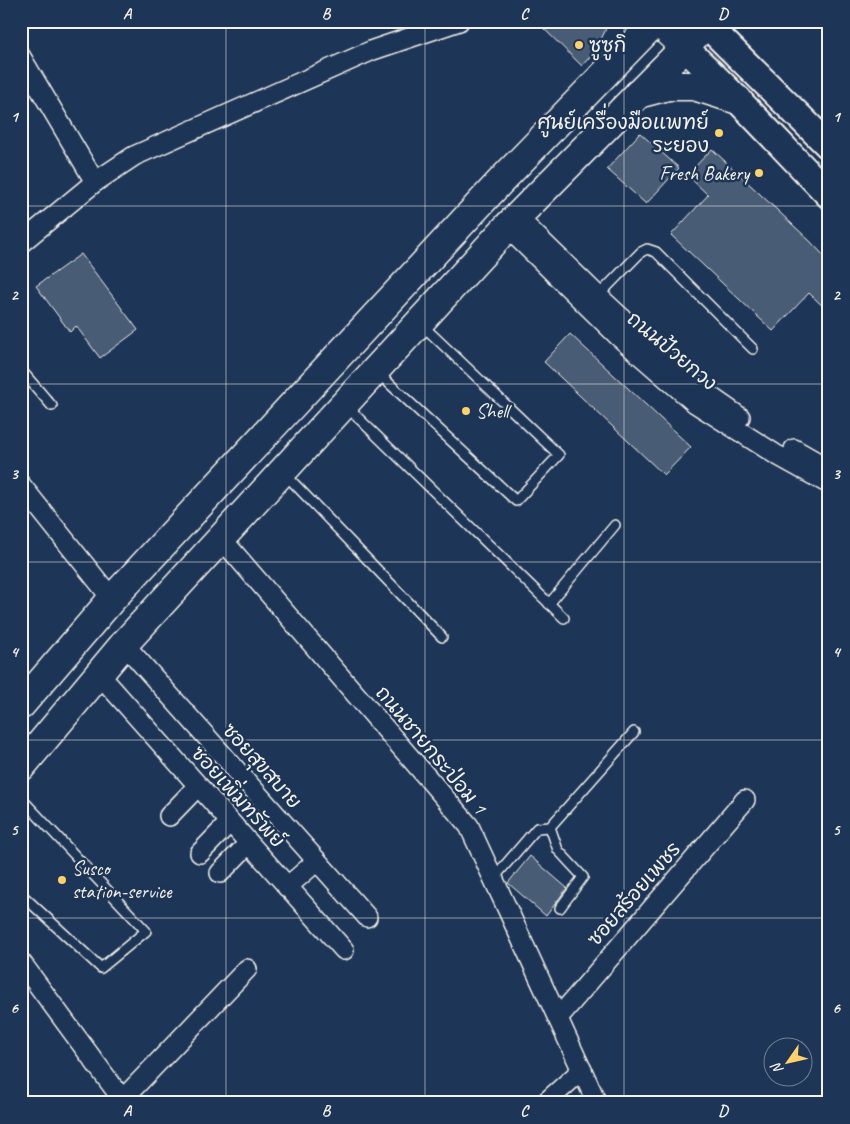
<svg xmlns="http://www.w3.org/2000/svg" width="850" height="1124" viewBox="0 0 850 1124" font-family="Caveat,'Playpen Sans Thai',sans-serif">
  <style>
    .building { fill: #485b74; stroke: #f4f1e8 }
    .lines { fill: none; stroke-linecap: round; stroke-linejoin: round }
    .lane-casing { stroke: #f4f1e8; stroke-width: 12 }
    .street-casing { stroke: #f4f1e8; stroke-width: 22 }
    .secondary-casing { stroke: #f4f1e8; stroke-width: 30 }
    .primary-casing { stroke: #f4f1e8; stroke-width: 31 }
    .lane { stroke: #1d3557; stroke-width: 9 }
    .street { stroke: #1d3557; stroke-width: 19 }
    .secondary { stroke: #1d3557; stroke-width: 26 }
    .primary { stroke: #1d3557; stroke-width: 28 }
    .grid { fill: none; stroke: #f4f1e8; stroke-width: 1; stroke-opacity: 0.55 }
    .poi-dot { fill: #ffd166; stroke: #1d3557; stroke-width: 2 }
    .labels { text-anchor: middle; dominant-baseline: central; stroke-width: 5; stroke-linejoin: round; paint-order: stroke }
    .poi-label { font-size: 20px; fill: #f4f1e8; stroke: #1d3557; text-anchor: start }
    .street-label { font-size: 20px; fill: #f4f1e8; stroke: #1d3557 }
    .neatline { fill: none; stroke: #f4f1e8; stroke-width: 2 }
    .grid-label { font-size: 16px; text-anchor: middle; font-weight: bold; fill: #f4f1e8 }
  </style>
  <rect width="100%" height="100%" fill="#1d3557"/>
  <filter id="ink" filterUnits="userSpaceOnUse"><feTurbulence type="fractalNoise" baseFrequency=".02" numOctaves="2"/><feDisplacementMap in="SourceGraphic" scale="10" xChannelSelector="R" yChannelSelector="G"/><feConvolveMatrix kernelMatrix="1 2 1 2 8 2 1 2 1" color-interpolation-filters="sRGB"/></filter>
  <g filter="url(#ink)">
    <!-- building -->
    <g class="building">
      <polygon points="536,21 607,21 605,31 597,48 582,66"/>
      <polygon points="640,133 679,168 646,204 607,169"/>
      <polygon points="712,149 809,240 829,261 829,312 809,293 773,331 671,235 708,195 687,175"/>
      <polygon points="81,254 138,330 100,358 76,326 70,332 36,286"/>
      <polygon points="570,334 691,447 664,475 544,362"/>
      <polygon points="530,856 567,888 546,916 508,883"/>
    </g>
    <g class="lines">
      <defs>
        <g id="lane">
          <polyline points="598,296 641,252 647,249 656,252 753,349"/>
          <polyline points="21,370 52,406"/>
          <polyline points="378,373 516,501 559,455 421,324"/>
          <polyline points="346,406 564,618"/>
          <polyline points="284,473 442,637"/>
          <polyline points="549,604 615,525"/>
          <polyline points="21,798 146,931 101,968 21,894"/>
          <polyline points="550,827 558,850 583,877 560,908"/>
          <polyline points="493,879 537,828 550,827 634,732"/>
        </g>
        <g id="street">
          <polyline points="21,57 95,182"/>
          <polyline points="516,216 598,296 694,385 740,417"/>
          <polyline points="507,227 618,336 695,403 775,454 829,484"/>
          <polyline points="21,243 95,182 134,156 373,50 459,21"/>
          <polyline points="794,449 829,469"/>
          <polyline points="21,485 112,599"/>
          <polyline points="221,538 469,826 597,1103"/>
          <polyline points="124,644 367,917"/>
          <polyline points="99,674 344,950"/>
          <polyline points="169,816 198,786"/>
          <polyline points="200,853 230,822"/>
          <polyline points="220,873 249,843"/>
          <polyline points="287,887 317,861"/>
          <polyline points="21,962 125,1103"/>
          <polyline points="558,1018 745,800"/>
          <polyline points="122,1100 247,969"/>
          <polyline points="545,1103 582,1070"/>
        </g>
        <g id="secondary">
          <path d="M 655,21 C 717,75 772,136 829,195"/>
          <polyline points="703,21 829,146"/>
        </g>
        <g id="primary">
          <polyline points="638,94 668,86 694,86 738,100"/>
          <polyline points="21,705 112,599 500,182 656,21"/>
          <polyline points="21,767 124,644 507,227 685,47 708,21"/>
        </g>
      </defs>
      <!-- lane casing -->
      <use href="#lane" class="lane-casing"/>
      <!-- street casing -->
      <use href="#street" class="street-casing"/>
      <!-- secondary casing -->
      <use href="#secondary" class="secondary-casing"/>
      <!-- primary casing -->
      <use href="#primary" class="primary-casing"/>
      <!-- lane -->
      <use href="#lane" class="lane"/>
      <!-- street -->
      <use href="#street" class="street"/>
      <!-- secondary -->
      <use href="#secondary" class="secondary"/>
      <!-- primary -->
      <use href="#primary" class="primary"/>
    </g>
  </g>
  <!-- grid -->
  <path class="grid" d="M 226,21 L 226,1103M 425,21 L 425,1103M 624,21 L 624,1103M 21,206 L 829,206M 21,384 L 829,384M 21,562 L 829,562M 21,740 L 829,740M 21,918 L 829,918"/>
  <!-- markers -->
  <g class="poi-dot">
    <circle cx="579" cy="45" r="5"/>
    <circle cx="719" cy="133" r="5"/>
    <circle cx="759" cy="173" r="5"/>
    <circle cx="466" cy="411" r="5"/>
    <circle cx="62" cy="880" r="5"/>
  </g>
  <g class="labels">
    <!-- poi labels -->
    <g class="poi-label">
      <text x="589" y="45">ซูซูกิ</text>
      <text x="709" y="122" text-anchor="end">ศูนย์เครื่องมือแพทย์<tspan x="709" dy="23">ระยอง</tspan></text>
      <text x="749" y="173" text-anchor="end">Fresh Bakery</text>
      <text x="476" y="411">Shell</text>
      <text x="72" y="868">Susco<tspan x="72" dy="23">station-service</tspan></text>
    </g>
    <!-- street labels -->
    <g class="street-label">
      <text transform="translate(672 351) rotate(40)">ถนนป้วยกวง</text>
      <text transform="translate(431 750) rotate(50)">ถนนชายกระป่อม 1</text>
      <text transform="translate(262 766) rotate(48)">ซอยสุขสบาย</text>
      <text transform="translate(238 797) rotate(48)">ซอยเพิ่มทรัพย์</text>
      <text transform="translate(634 894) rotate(-49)">ซอยสร้อยเพชร</text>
    </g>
  </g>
  <!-- margin -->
  <rect width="850" height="1124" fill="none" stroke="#1d3557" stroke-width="55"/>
  <!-- north arrow -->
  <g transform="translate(788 1062) rotate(236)"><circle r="24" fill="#1d3557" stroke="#738091"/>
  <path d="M0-4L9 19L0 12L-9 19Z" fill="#ffd166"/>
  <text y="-8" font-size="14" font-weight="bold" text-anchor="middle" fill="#f4f1e8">N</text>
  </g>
  <rect x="28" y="28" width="794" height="1068" class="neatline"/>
  <g class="grid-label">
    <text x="127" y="19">A</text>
    <text x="326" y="19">B</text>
    <text x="524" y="19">C</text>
    <text x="723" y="19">D</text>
    <text x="14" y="122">1</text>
    <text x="836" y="122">1</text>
    <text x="14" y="300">2</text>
    <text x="836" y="300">2</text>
    <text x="14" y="479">3</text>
    <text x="836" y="479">3</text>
    <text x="14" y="657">4</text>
    <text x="836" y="657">4</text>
    <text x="14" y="835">5</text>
    <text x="836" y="835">5</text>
    <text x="14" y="1013">6</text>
    <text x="836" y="1013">6</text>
    <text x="127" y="1116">A</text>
    <text x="326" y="1116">B</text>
    <text x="524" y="1116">C</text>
    <text x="723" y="1116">D</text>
  </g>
</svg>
